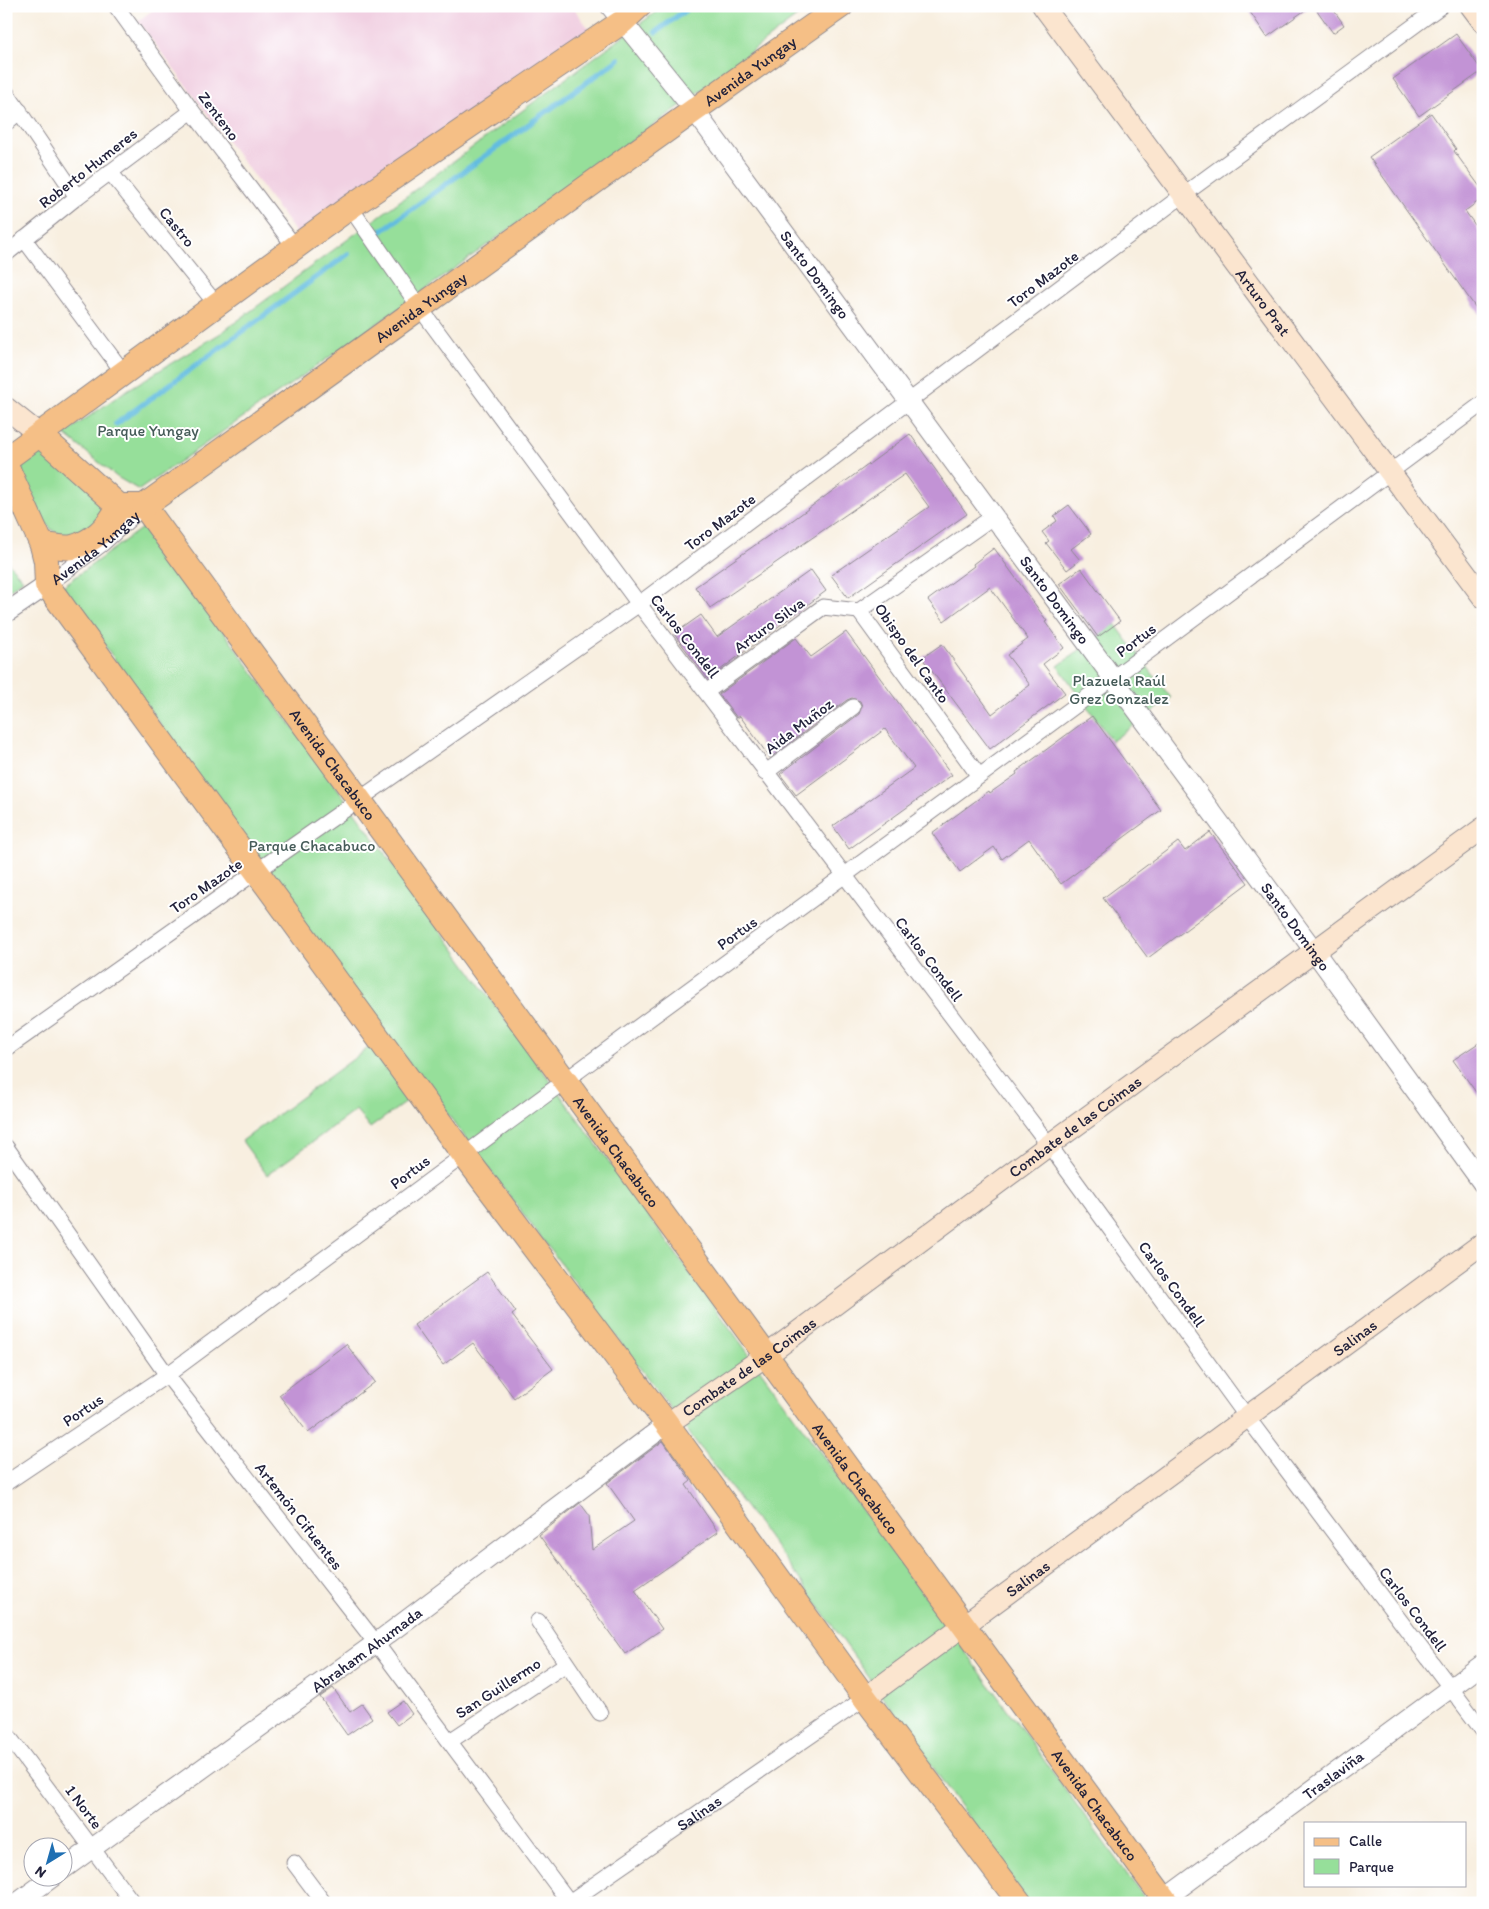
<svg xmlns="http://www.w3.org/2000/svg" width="1489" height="1909" viewBox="0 0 1489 1909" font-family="Itim,sans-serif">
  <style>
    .built { fill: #f1d0e2 }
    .green { fill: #96df9a; stroke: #5c806a }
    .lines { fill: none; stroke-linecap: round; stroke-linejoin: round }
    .stream { stroke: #62bce0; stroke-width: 5.5 }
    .building { fill: #c293d5 }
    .minor-casing { stroke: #8d888e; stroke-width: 17 }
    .tertiary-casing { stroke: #8d888e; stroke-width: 21 }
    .secondary-casing { stroke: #8d888e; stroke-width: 23 }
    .primary-casing { stroke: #8d888e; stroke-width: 26 }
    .minor { stroke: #fff; stroke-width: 15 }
    .tertiary { stroke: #fff; stroke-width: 19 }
    .secondary { stroke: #fbe5cf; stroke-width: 21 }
    .primary { stroke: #f5bf86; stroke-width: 24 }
    .labels { text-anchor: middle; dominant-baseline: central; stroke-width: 4; stroke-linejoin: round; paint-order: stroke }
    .street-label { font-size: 16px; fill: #22223b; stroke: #fff }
    .park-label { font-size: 16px; fill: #455b58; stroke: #fff }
  </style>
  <rect width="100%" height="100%" fill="#fff"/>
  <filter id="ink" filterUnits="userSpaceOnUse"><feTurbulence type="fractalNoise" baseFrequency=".02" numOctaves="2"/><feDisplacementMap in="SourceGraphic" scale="10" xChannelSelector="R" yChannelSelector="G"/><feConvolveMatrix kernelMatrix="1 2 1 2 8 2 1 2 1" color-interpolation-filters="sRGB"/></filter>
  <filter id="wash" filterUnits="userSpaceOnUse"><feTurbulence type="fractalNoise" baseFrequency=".0096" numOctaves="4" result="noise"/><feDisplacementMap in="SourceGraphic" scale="20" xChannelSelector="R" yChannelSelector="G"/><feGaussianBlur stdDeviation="1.12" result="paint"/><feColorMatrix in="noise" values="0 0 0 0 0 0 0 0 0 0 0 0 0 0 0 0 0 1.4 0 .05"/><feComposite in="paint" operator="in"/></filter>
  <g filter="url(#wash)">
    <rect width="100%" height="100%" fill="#f8efe0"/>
    <!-- built -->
    <polygon class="built" points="158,6 572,6 590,30 297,234 138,21"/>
    <!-- green -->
    <g class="green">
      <polygon points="664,6 811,6 680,106 394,312 139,490 117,477 64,434 124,392 221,333"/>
      <path d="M 40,449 L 108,500 L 97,527 L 68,539 C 63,536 56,533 51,529 C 38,515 12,474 26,456 C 29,452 35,450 40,449 Z"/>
      <polygon points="146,525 1148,1903 1029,1903 790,1566 267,876 63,586"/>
      <polygon points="6,560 23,580 6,592"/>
      <polygon points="1115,624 1171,698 1112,741 1058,666"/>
      <polygon points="375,1043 414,1096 370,1128 356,1110 267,1175 242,1141"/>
    </g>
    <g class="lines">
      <!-- stream -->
      <g class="stream">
        <polyline points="656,32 691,6"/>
        <polyline points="380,232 619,59"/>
        <polyline points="116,424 348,254"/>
      </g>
    </g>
    <g id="blocks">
      <!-- building -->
      <g class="building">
        <polygon points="1246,6 1311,6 1267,37"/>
        <polygon points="1314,6 1331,6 1344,25 1333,33"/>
        <polygon points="1456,34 1482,71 1419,116 1393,79"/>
        <polygon points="1431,113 1456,149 1454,151 1483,191 1483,198 1465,211 1483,236 1483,318 1369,157"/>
        <polygon points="910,434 967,514 848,598 831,575 929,507 905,474 710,608 695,587 781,527 782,528"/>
        <polygon points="1069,505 1091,534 1071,549 1080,560 1067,570 1046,543 1049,541 1042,532 1057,521 1054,516"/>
        <polygon points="994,548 1047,621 1045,622 1064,648 1043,664 1065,693 990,749 922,658 942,644 992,714 1030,685 1007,655 1028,639 990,587 944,621 928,600 974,566 973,564"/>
        <polygon points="1081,568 1120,621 1098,637 1059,584"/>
        <polygon points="811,570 826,591 708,679 674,634 701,615 717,637"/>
        <polygon points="846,632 952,775 849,849 833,826 914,768 885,729 796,795 780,774 859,714 862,706 860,701 852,698 847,700 770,758 740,716 737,718 719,694 796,638 811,657"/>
        <polygon points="1092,716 1161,810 1061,884 1029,839 1002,859 994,847 960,872 932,833 989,791 990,793 1017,774 1016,772"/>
        <polygon points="1210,832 1248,883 1148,958 1103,898 1178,842 1185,851"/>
        <polygon points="1483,1040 1483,1102 1453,1060"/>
        <polygon points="487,1272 516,1312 512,1315 553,1369 514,1398 473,1343 443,1365 414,1325"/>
        <polygon points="346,1344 375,1382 308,1433 279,1395"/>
        <polygon points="663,1441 691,1481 686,1485 718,1532 635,1590 662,1629 625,1654 539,1535 580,1503 589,1515 592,1550 634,1521 607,1483"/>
        <polygon points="333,1688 350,1712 362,1704 372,1718 347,1735 320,1697"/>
        <polygon points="403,1701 412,1714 397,1725 387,1712"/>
      </g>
    </g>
  </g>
  <g filter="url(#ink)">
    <use href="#blocks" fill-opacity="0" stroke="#8d888e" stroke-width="1"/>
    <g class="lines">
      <defs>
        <g id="minor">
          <polyline points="116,6 192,111 295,247"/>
          <polyline points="6,92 77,197"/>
          <polyline points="6,123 20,111"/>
          <polyline points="110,172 216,304"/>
          <polyline points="350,207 420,308 639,604 1049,1145 1247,1417 1483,1731"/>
          <polyline points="24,239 123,372"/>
          <polyline points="6,254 77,197 192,111"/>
          <path id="s1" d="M 47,585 L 102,544 L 144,506"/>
          <polyline points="706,692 823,607 859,611"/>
          <polyline points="765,773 853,707"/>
          <polyline points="979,776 859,611 994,516"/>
          <polyline points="6,1049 257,871 639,604 1183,195 1441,6"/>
          <polyline points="6,1147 167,1375 376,1643 570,1903"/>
          <polyline points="6,1483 167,1375 464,1155 1113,678 1483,403"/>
          <polyline points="538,1621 600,1713"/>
          <polyline points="6,1733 133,1903"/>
          <polyline points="450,1741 566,1664"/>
          <polyline points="294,1863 324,1903"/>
          <path id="s2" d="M 568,1903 L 865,1698"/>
        </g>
        <g id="tertiary">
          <path id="s3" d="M 610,6 L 694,110 L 1315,952 L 1483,1184"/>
          <polyline points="6,613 47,585"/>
          <path id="s4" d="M 62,1870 L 376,1643 L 667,1424"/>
          <polyline points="17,1903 54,1876"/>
          <path id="s5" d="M 1159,1903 L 1483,1664"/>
        </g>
        <g id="secondary">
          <path id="s6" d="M 1043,6 L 1483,597"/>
          <polyline points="1471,6 1483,22"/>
          <polyline points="6,408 40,435"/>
          <path id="s7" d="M 667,1424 L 767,1355 L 1049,1145 L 1483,828"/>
          <path id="s8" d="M 865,1698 L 1483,1243"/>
        </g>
        <g id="primary">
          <polyline points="40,435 119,506 144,506"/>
          <polyline points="6,459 350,207 622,22 639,6"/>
          <polyline points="6,465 42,545 46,561 47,585 464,1155 667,1424 865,1698 1020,1903"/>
          <path id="s9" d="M 144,506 L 1167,1903"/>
          <path id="s10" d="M 144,506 C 376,340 607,171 841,6"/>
          <path d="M 42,545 C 51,545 64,549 73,547 C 95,541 109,526 119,506"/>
        </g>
      </defs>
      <!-- minor casing -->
      <use href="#minor" class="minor-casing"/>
      <!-- tertiary casing -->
      <use href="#tertiary" class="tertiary-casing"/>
      <!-- secondary casing -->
      <use href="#secondary" class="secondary-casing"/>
      <!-- primary casing -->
      <use href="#primary" class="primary-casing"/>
      <!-- minor -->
      <use href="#minor" class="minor"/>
      <!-- tertiary -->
      <use href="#tertiary" class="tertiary"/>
      <!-- secondary -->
      <use href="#secondary" class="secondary"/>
      <!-- primary -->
      <use href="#primary" class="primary"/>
    </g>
  </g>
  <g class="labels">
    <!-- street labels -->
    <g class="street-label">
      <text stroke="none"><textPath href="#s10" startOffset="746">Avenida Yungay</textPath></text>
      <text transform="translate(219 116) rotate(53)">Zenteno</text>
      <text transform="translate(88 168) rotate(-38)">Roberto Humeres</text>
      <text transform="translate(177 227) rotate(51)">Castro</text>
      <text stroke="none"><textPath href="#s3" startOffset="338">Santo Domingo</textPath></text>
      <text transform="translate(1043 279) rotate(-37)">Toro Mazote</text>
      <text stroke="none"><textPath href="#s6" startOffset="369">Arturo Prat</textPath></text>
      <text stroke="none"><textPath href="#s10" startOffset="341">Avenida Yungay</textPath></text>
      <text transform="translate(720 522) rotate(-37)">Toro Mazote</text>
      <text stroke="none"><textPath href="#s1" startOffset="61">Avenida Yungay</textPath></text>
      <text stroke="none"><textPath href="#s3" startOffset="742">Santo Domingo</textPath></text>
      <text transform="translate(769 625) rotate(-36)">Arturo Silva</text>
      <text transform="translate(685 636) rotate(52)">Carlos Condell</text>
      <text transform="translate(1136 640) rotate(-37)">Portus</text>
      <text transform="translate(912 653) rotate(55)">Obispo del Canto</text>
      <text transform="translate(799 726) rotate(-37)">Aida Muñoz</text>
      <text stroke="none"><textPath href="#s9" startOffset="320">Avenida Chacabuco</textPath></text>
      <text transform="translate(206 886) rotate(-35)">Toro Mazote</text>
      <text stroke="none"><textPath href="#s3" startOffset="1148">Santo Domingo</textPath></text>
      <text transform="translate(737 933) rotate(-36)">Portus</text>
      <text transform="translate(929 959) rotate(53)">Carlos Condell</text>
      <text stroke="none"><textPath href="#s7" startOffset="505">Combate de las Coimas</textPath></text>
      <text stroke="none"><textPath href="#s9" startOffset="800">Avenida Chacabuco</textPath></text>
      <text transform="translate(410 1172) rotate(-37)">Portus</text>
      <text transform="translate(1172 1284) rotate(54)">Carlos Condell</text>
      <text stroke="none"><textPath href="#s8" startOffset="608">Salinas</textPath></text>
      <text stroke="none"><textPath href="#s7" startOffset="100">Combate de las Coimas</textPath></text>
      <text transform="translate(83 1410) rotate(-34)">Portus</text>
      <text stroke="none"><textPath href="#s9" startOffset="1205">Avenida Chacabuco</textPath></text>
      <text transform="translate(299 1516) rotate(52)">Artemón Cifuentes</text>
      <text stroke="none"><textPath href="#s8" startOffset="202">Salinas</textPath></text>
      <text transform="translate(1413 1609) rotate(53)">Carlos Condell</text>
      <text stroke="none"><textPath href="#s4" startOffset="376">Abraham Ahumada</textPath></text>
      <text transform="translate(498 1688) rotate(-33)">San Guillermo</text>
      <text stroke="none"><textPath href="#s5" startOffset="216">Traslaviña</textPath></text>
      <text stroke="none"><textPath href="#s9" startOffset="1610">Avenida Chacabuco</textPath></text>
      <text transform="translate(84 1807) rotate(53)">1 Norte</text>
      <text stroke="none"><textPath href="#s2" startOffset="159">Salinas</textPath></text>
    </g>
    <!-- park labels -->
    <g class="park-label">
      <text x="148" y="430">Parque Yungay</text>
      <text x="1119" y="680">Plazuela Raúl<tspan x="1119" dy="18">Grez Gonzalez</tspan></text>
      <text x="312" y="845">Parque Chacabuco</text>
    </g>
  </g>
  <!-- margin -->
  <rect width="1489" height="1909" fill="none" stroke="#fff" stroke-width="25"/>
  <!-- legend -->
  <rect x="1304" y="1822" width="162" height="65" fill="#ffffff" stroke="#a7a7b1"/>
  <rect x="1314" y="1838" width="25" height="8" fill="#f5bf86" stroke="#a7a7b1"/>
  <text x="1349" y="1846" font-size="15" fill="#22223b">Calle</text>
  <rect x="1314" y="1859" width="25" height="15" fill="#96df9a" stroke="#a7a7b1"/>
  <text x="1349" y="1872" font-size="15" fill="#22223b">Parque</text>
  <!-- north arrow -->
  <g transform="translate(48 1862) rotate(217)"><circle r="24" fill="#ffffff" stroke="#a7a7b1"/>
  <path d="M0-4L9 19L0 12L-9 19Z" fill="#1f6fb2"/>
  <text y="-8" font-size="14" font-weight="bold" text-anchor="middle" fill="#22223b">N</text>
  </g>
</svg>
